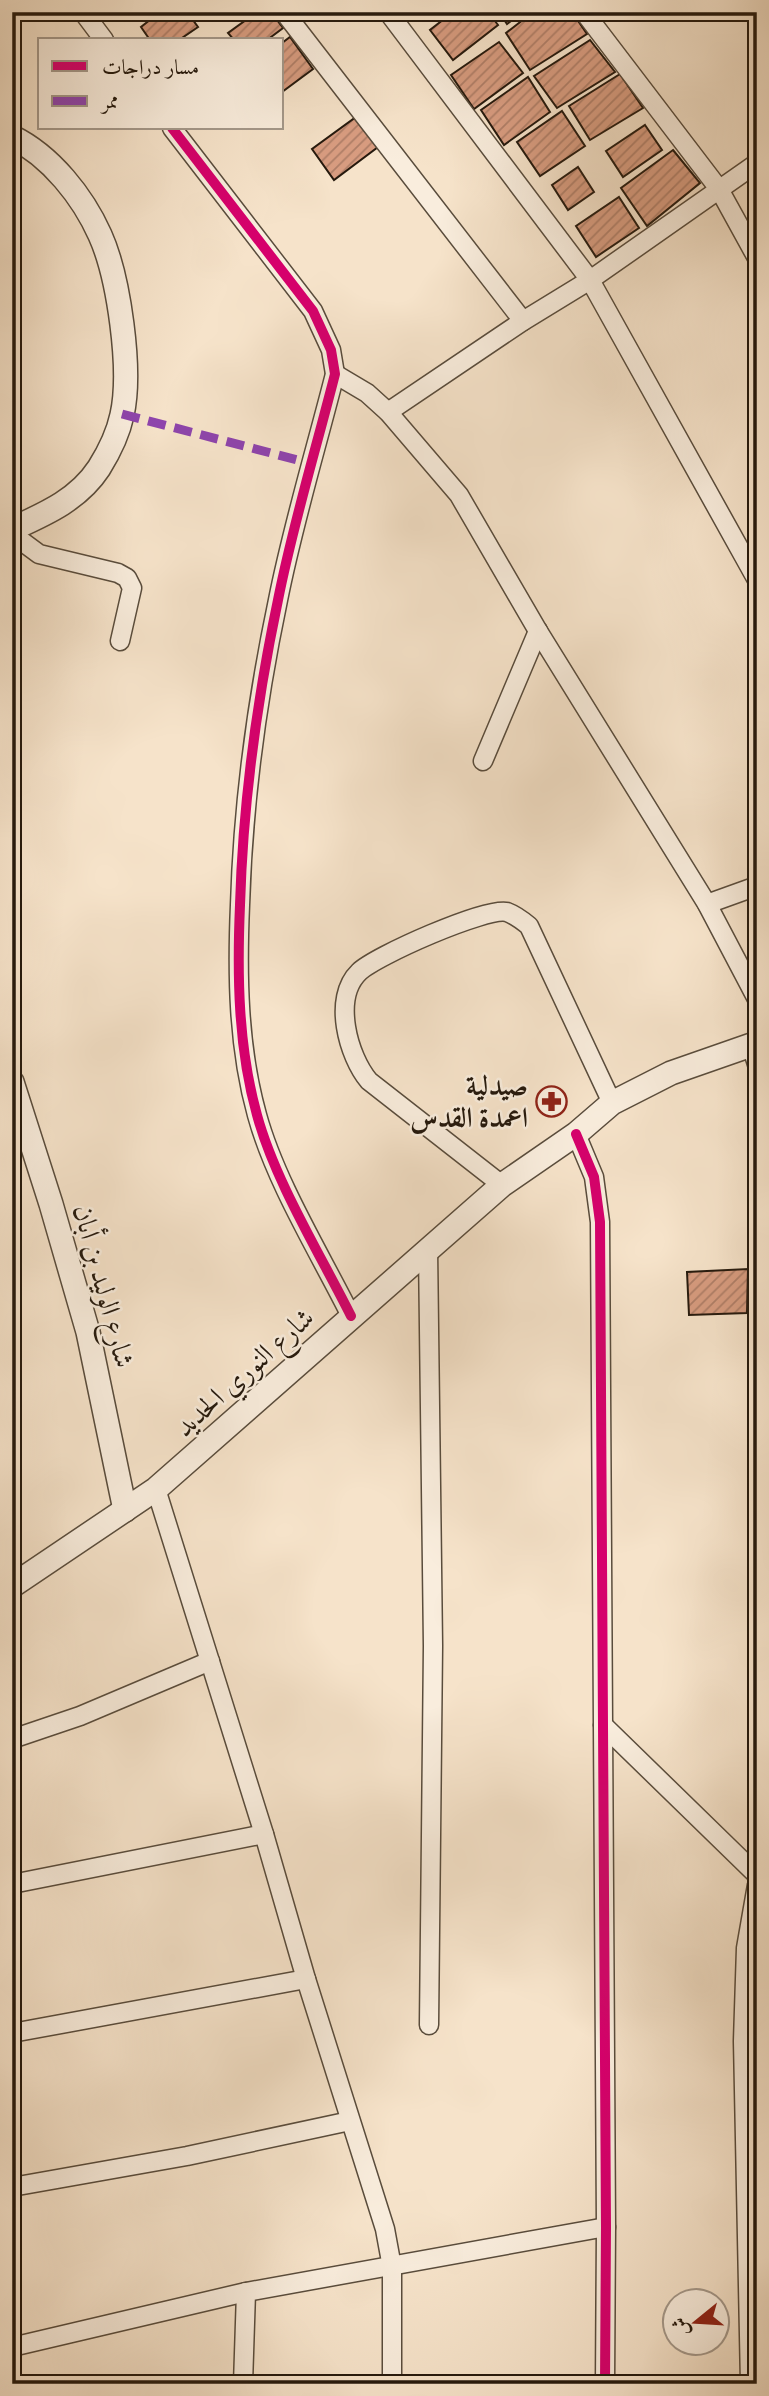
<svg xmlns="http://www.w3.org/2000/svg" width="769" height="2396" viewBox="0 0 769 2396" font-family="'IM FELL Great Primer',Amiri,serif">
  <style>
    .building { fill: url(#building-hatch); stroke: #25190d; stroke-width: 2 }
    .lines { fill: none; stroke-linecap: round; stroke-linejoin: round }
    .minor-casing { stroke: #594c3c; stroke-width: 21 }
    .tertiary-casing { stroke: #594c3c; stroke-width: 26 }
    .minor { stroke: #f9eddd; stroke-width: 18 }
    .tertiary { stroke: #f9eddd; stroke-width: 23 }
    .quiet { stroke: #8e44ad; stroke-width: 9; stroke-dasharray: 18 9; stroke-linecap: butt }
    .cycleway-casing { stroke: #f9eddd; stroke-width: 15 }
    .cycleway { stroke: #d6006c; stroke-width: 10 }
    .labels { text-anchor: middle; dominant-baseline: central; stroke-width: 5; stroke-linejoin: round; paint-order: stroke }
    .poi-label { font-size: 28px; font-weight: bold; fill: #25190d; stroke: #f9eddd; text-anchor: end }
    .street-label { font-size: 28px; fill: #25190d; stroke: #f9eddd }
  </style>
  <defs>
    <pattern id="building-hatch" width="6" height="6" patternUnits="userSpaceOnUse" patternTransform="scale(1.75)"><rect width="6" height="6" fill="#d89c80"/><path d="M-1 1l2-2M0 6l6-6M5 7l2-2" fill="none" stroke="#af7e67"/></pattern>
  </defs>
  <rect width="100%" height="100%" fill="#f6e3ca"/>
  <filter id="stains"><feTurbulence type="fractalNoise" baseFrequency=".00286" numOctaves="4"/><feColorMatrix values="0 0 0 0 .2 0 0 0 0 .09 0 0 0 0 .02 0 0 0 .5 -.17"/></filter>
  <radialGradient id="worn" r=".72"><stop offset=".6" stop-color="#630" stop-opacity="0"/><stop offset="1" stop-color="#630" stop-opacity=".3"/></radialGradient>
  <!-- building -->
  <g class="building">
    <polygon points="160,12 187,12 198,27 179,40 150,40 141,27"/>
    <polygon points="257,12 271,12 283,28 267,40 234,40 228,33"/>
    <polygon points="453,12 488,12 498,25 453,60 430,30"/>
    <polygon points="499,12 523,12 507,24"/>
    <polygon points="533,12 572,12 587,34 530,70 506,33"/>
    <polygon points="290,37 313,69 282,92 282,43"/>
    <polygon points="590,40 615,72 557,108 534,76"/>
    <polygon points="499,42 523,73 474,109 451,75"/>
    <polygon points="620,74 643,108 590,140 569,106"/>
    <polygon points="528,77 550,112 504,145 481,110"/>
    <polygon points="562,111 585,146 540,176 517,142"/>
    <polygon points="356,117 378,147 334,180 312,149"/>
    <polygon points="645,125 662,150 623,177 606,151"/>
    <polygon points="673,150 700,183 647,226 621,188"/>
    <polygon points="578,167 594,192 568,210 552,185"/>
    <polygon points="619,197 639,228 596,257 576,226"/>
    <polygon points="748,1269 747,1313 689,1315 687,1272"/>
  </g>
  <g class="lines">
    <defs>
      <g id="minor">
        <polyline points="83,12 104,40"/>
        <polyline points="284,12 523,321"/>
        <polyline points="388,12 590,280 757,580"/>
        <polyline points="584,12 719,189 757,258"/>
        <path d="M 172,128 L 313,311 L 331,350 L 335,374 C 316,449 293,524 278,600 C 257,700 243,802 240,905 C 237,975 238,1047 257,1115 C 275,1181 320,1254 351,1316"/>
        <polyline points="335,374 367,393 388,412 459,495 538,631 707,904 757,999"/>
        <polyline points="388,412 523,321 590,280 757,163"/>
        <polyline points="12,534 39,554 118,573 127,578 132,588 120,641"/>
        <polyline points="483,761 538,631"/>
        <polyline points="707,904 757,886"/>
        <polyline points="751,1045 757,1064"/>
        <polyline points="576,1134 594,1177 600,1222 606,2227 605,2384"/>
        <path d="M 502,1185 L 369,1081 C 348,1056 332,998 359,972 C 375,956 486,907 507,912 C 515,915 523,921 529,926 L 612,1103"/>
        <polyline points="428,1248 433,1646 429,2025"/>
        <polyline points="156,1489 264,1834 306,1979 385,2229 392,2267 392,2384"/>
        <polyline points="603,1725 757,1875"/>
        <polyline points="12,1739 80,1716 210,1661"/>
        <polyline points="12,1884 264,1834"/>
        <polyline points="12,2033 306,1979"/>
        <polyline points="12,2187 187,2156 350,2121"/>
        <polyline points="12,2347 246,2292 606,2227"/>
        <polyline points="243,2384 246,2292"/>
        <polyline points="750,2384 743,2041 746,1948 757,1885"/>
      </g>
      <g id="tertiary">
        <path d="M 12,137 C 51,156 83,197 100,235 C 119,277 132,370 122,415 C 118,434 109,452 99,468 C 78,500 45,514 12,529"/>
        <polyline points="12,1082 51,1204 88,1332 125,1510"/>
        <polyline points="12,1586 156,1489 502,1185 576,1134 612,1103 671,1073 757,1043"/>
      </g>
    </defs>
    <!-- minor casing -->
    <use href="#minor" class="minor-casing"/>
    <!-- tertiary casing -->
    <use href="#tertiary" class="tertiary-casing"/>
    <!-- minor -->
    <use href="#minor" class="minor"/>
    <!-- tertiary -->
    <use href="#tertiary" class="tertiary"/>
    <!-- quiet -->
    <polyline class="quiet" points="122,414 313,464"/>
    <defs>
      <g id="cycleway">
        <path d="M 172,128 L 313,311 L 331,350 L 335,374 C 316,449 293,524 278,600 C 257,700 243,802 240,905 C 237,975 238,1047 257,1115 C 275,1181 320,1254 351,1316"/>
        <polyline points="576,1134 594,1177 600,1222 606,2227 605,2384"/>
      </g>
    </defs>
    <!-- cycleway casing -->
    <use href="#cycleway" class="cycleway-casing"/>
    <!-- cycleway -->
    <use href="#cycleway" class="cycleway"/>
  </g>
  <!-- icons -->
  <defs>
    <symbol id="pharmacy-ring" viewBox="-11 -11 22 22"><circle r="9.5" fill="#f9eddd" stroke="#8f2418" stroke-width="1.5"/><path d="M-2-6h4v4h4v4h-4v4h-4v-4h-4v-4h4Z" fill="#8f2418"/></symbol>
  </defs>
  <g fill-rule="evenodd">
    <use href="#pharmacy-ring" x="534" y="1084" width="35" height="35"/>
  </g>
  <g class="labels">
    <!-- poi labels -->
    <g class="poi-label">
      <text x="528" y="1085">صيدلية<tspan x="528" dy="32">اعمدة القدس</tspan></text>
    </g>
    <!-- street labels -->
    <g class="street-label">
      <text transform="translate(104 1286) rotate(75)">شارع الوليد بن أبان</text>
      <text transform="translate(244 1372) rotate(-42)">شارع النوري الحديد</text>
    </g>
  </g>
  <!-- margin -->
  <rect width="769" height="2396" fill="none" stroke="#f6e3ca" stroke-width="42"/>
  <rect x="14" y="14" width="741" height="2368" fill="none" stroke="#25190d" stroke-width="3.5"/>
  <rect x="21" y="21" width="727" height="2354" fill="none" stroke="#25190d" stroke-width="2"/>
  <!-- legend -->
  <rect x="38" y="38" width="245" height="91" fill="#f9eddd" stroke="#a4988a" stroke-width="2"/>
  <rect x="52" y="61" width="35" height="10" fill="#d6006c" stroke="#a4988a" stroke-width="2"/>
  <text x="102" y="74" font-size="21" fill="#25190d">مسار دراجات</text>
  <rect x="52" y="96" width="35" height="10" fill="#8e44ad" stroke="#a4988a" stroke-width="2"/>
  <text x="102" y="108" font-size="21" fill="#25190d">ممر</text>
  <!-- north arrow -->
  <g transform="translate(696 2322) rotate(252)"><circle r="33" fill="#f9eddd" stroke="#a4988a" stroke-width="2"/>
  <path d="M0-5L12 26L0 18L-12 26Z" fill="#8f2418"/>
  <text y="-10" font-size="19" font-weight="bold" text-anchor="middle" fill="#25190d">ش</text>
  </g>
  <rect width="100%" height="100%" filter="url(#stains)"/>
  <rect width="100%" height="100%" fill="url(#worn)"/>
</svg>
